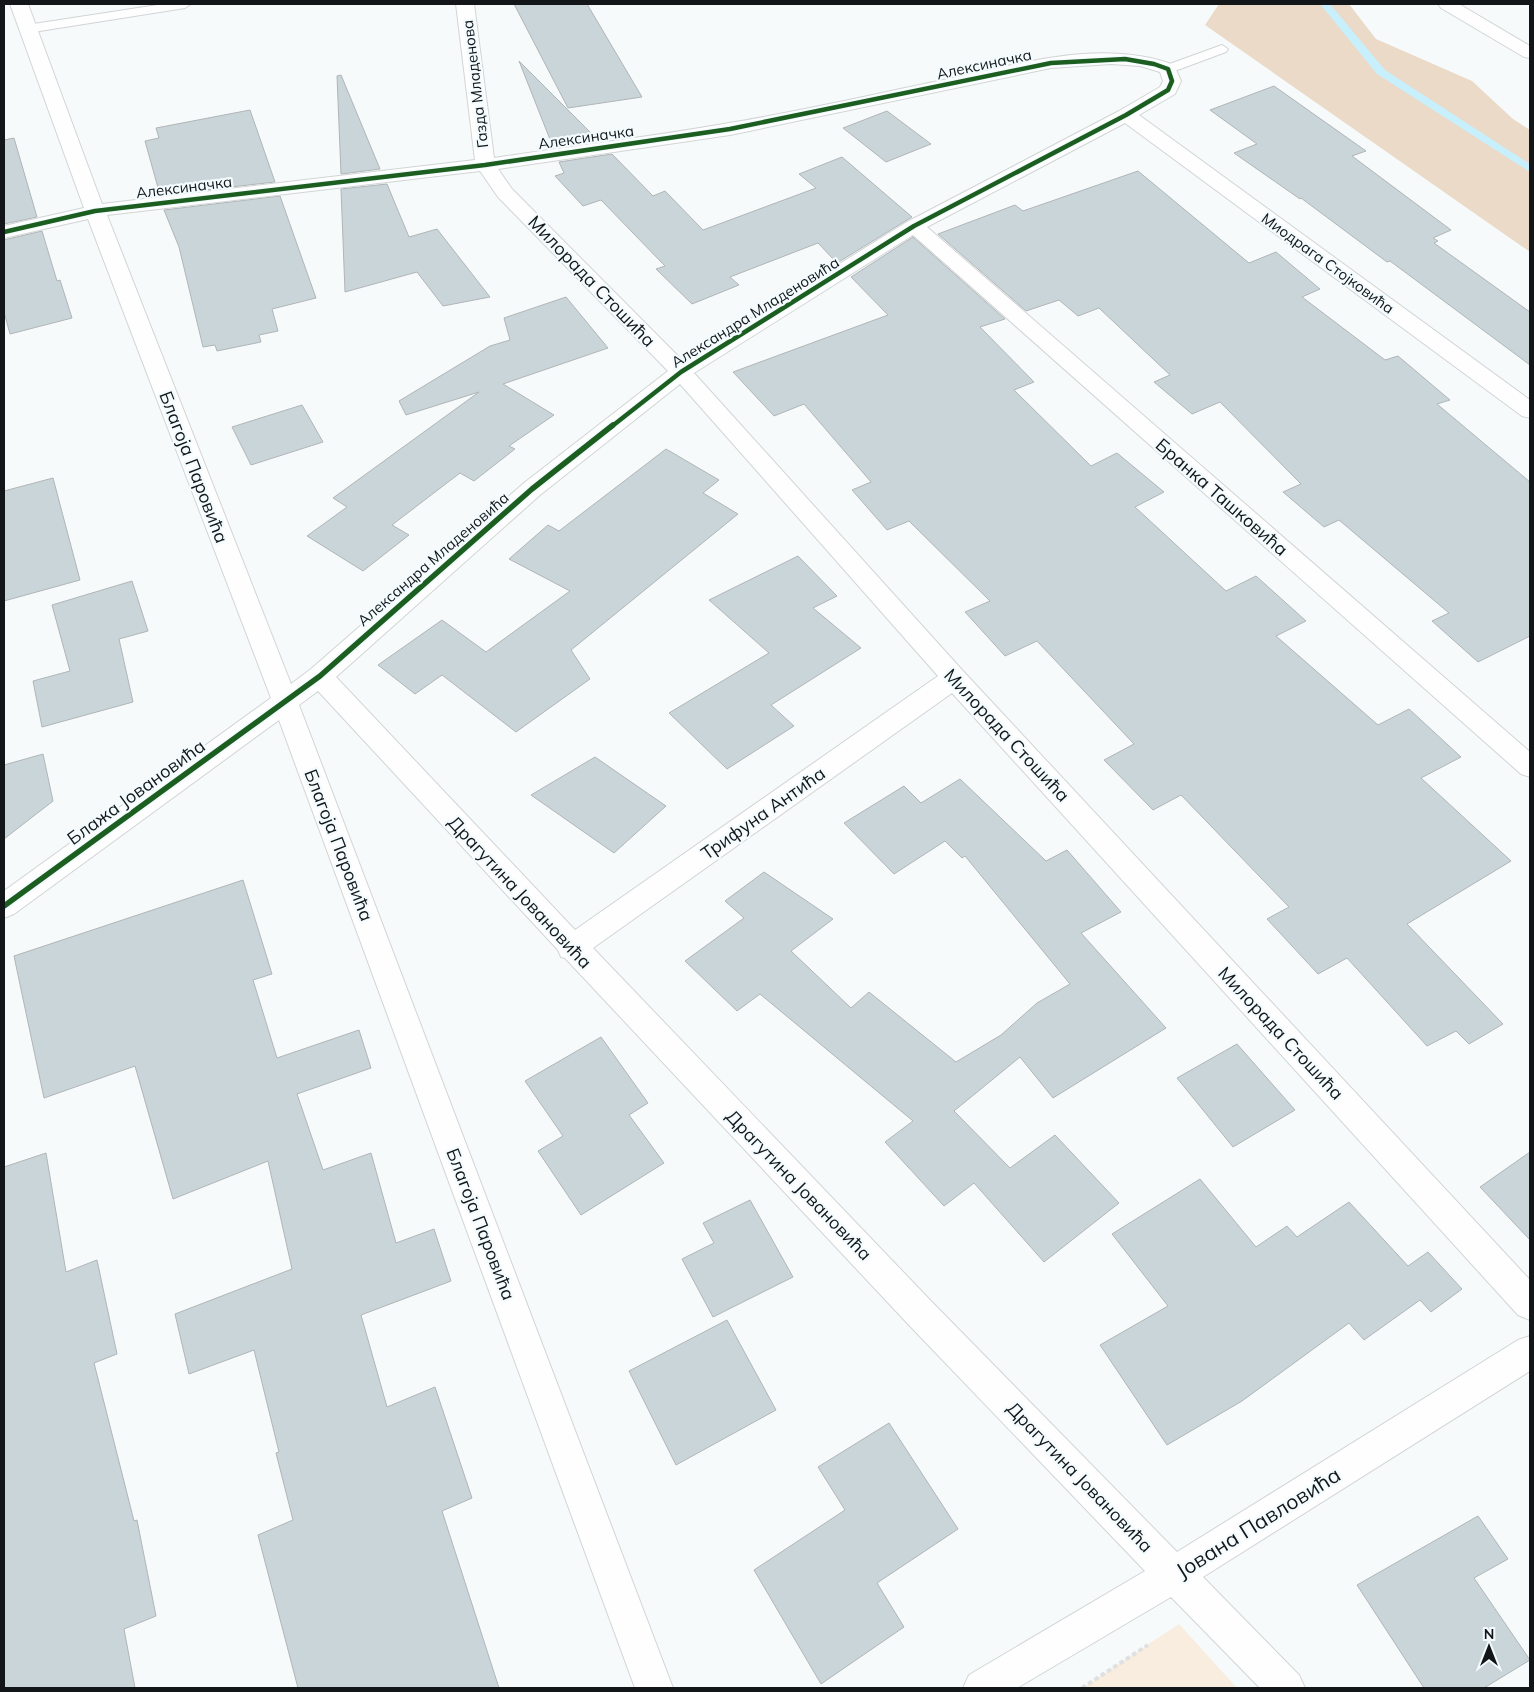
<svg xmlns="http://www.w3.org/2000/svg" width="1534" height="1692" viewBox="0 0 1534 1692" font-family="Mulish,sans-serif">
  <style>
    .green { fill: #f9eddf }
    .forest { fill: #eadac7 }
    .lines { fill: none; stroke-linecap: round; stroke-linejoin: round }
    .stream { fill: #c8effc; fill-rule: evenodd }
    .building { fill: #c9d5d9; stroke: #b1b5b7 }
    .service-casing { stroke: #d1d5d6; stroke-width: 2 }
    .minor-casing { stroke: #d1d5d6; stroke-width: 2 }
    .path { stroke: #dfe0e1; stroke-width: 4; stroke-dasharray: 4.5 3; stroke-linecap: butt }
    .service { fill: #fefefe; fill-rule: evenodd }
    .minor { fill: #fefefe; fill-rule: evenodd }
    .cycleway-far1-casing { stroke: #f3fbfe; stroke-width: 7 }
    .cycleway-casing { stroke: #f3fbfe; stroke-width: 9 }
    .cycleway-far1 { stroke: #1b5e20; stroke-width: 4.5 }
    .cycleway { stroke: #1b5e20; stroke-width: 5.5 }
    .labels { text-anchor: middle; dominant-baseline: central; stroke-width: 4.5; stroke-linejoin: round; paint-order: stroke }
    .far-street-label { font-size: 15px; fill: #121618; stroke: #f3fbfe }
    .street-label { font-size: 18px; fill: #121618; stroke: #f3fbfe }
    .near-street-label { font-size: 21px; fill: #121618; stroke: #f3fbfe }
  </style>
  <rect width="100%" height="100%" fill="#f6fafb"/>
  <!-- green -->
  <polygon class="green" points="1179,1624 1237,1688 1082,1688"/>
  <!-- forest -->
  <polygon class="forest" points="1219,4 1349,4 1376,39 1472,81 1513,119 1530,130 1530,252 1205,25"/>
  <g class="lines">
    <!-- stream -->
    <polygon class="stream" points="1320,4 1330,4 1385,70 1530,164 1530,172 1377,74"/>
  </g>
  <!-- building -->
  <g class="building">
    <polygon points="514,4 587,4 642,97 568,108"/>
    <polygon points="519,61 599,141 553,147"/>
    <polygon points="341,75 380,169 341,174 337,76"/>
    <polygon points="1274,86 1366,151 1352,156 1451,230 1433,238 1438,241 1434,243 1530,312 1530,365 1390,261 1387,262 1301,198 1300,199 1234,153 1257,144 1210,110"/>
    <polygon points="250,110 275,182 160,195 145,141 159,138 156,128"/>
    <polygon points="887,111 931,144 886,162 843,128"/>
    <polygon points="14,138 37,217 4,224 4,140"/>
    <polygon points="612,154 653,196 665,191 703,230 816,188 799,174 842,157 912,217 837,263 818,243 730,277 739,285 692,304 656,269 665,266 601,200 583,206 555,176 564,173 559,162"/>
    <polygon points="1138,171 1249,263 1276,252 1320,289 1302,297 1385,360 1398,356 1450,400 1437,404 1530,482 1530,636 1478,662 1432,621 1449,613 1339,520 1324,527 1283,492 1301,484 1220,402 1192,414 1154,382 1170,375 1099,308 1078,316 1059,300 1026,311 938,234 1015,205 1023,211"/>
    <polygon points="387,184 409,237 437,229 490,297 443,306 417,272 345,292 341,189"/>
    <polygon points="280,196 316,298 272,309 278,331 259,335 261,342 217,351 215,345 203,347 179,247 164,210"/>
    <polygon points="42,231 57,281 60,280 72,318 10,334 4,312 4,240"/>
    <polygon points="913,237 1005,319 980,327 1034,382 1014,390 1091,466 1117,453 1164,492 1135,507 1226,591 1256,576 1306,621 1276,636 1378,725 1409,709 1461,757 1421,778 1511,861 1407,924 1503,1024 1469,1044 1456,1031 1427,1046 1347,958 1318,974 1267,919 1289,907 1181,795 1153,810 1104,760 1134,744 1037,641 1005,656 965,612 990,601 909,521 887,530 852,490 871,482 804,404 774,416 733,372 888,315 851,277"/>
    <polygon points="566,297 608,348 503,384 554,415 509,446 515,449 474,481 460,473 392,525 409,535 363,571 307,536 347,507 333,498 479,392 406,415 399,401 490,346 510,340 504,318"/>
    <polygon points="302,405 323,442 251,465 232,427"/>
    <polygon points="666,449 719,480 703,493 738,514 571,650 590,679 516,732 442,675 415,694 378,665 442,620 486,652 570,591 509,559 548,525 559,531"/>
    <polygon points="53,478 80,580 4,601 4,491"/>
    <polygon points="798,556 837,596 813,608 861,648 771,705 794,726 727,769 669,713 769,653 709,600"/>
    <polygon points="132,581 148,631 119,639 133,702 42,727 33,681 70,671 52,605"/>
    <polygon points="43,754 53,801 4,839 4,765"/>
    <polygon points="595,757 666,806 614,853 531,795"/>
    <polygon points="960,779 1046,861 1067,850 1121,912 1081,933 1166,1028 1053,1098 1020,1057 954,1111 1010,1168 1055,1135 1119,1203 1044,1262 974,1183 944,1206 885,1142 913,1121 760,994 737,1011 685,961 744,918 725,901 764,872 833,919 791,951 851,1008 869,992 956,1062 1001,1035 1037,1003 1070,984 965,856 962,858 945,841 894,874 844,823 904,786 921,803"/>
    <polygon points="243,880 272,974 253,980 277,1058 359,1030 371,1068 297,1094 323,1170 371,1153 396,1243 434,1229 451,1281 361,1315 387,1407 435,1387 472,1498 442,1511 499,1688 298,1688 258,1535 293,1520 276,1453 279,1452 254,1350 189,1374 175,1314 292,1269 268,1161 173,1199 135,1066 44,1098 14,956"/>
    <polygon points="601,1037 648,1103 629,1115 664,1163 581,1215 538,1151 563,1136 525,1081"/>
    <polygon points="1237,1044 1295,1110 1233,1147 1177,1078"/>
    <polygon points="1530,1152 1530,1240 1480,1187"/>
    <polygon points="46,1153 66,1272 97,1260 117,1354 94,1363 134,1521 137,1520 156,1616 124,1629 135,1688 4,1688 4,1167"/>
    <polygon points="1200,1179 1256,1247 1287,1226 1297,1237 1349,1202 1408,1266 1428,1252 1462,1289 1431,1312 1420,1300 1364,1340 1349,1323 1242,1401 1167,1445 1100,1345 1168,1306 1112,1234"/>
    <polygon points="750,1200 793,1277 713,1317 682,1259 714,1243 703,1223"/>
    <polygon points="727,1320 776,1410 676,1465 629,1371"/>
    <polygon points="889,1423 958,1529 877,1583 904,1627 821,1684 754,1570 845,1510 818,1467"/>
    <polygon points="1478,1516 1508,1559 1474,1578 1530,1660 1484,1688 1424,1688 1357,1585"/>
  </g>
  <g class="lines">
    <defs>
      <g id="service">
        <polygon points="164,4 191,4 185,8 27,33 21,29 27,25"/>
        <polygon points="1222,45 1228,49 1226,52 1172,72 1164,72 1162,69 1164,66"/>
      </g>
      <g id="minor">
        <path d="M 10,4 L 28,4 L 102,204 L 475,160 L 456,4 L 474,4 L 494,158 C 572,146 651,137 729,123 C 802,111 875,94 948,79 C 1021,64 1102,38 1174,65 L 1181,81 L 1175,94 L 1139,115 L 1530,400 L 1530,418 L 1522,416 L 1125,123 L 927,227 L 1530,752 L 1530,777 L 1521,774 L 913,235 L 694,373 L 963,671 L 1530,1280 L 1530,1320 L 1518,1315 L 952,693 L 593,948 L 931,1301 L 1177,1552 L 1518,1340 L 1530,1336 L 1530,1371 L 1203,1577 L 1299,1675 L 1305,1688 L 1260,1688 L 1171,1597 L 1017,1688 L 963,1688 L 969,1675 L 1145,1571 L 908,1324 L 565,958 L 561,957 L 558,950 L 318,691 L 299,705 L 673,1688 L 635,1688 L 279,720 L 14,914 L 4,918 L 4,891 L 271,698 L 88,219 L 4,238 L 4,226 L 84,208 ZM 1111,64 L 1140,66 L 1160,72 L 1163,81 L 1160,87 L 1119,111 L 907,222 L 683,361 L 512,189 L 498,169 L 730,135 L 1051,68 ZM 480,171 L 498,197 L 668,371 L 524,483 L 311,669 L 291,684 L 107,215 ZM 680,384 L 938,676 L 575,930 L 336,677 L 540,495 Z"/>
        <polygon points="1438,4 1459,4 1530,46 1530,58 1524,57 1441,8"/>
      </g>
    </defs>
    <!-- service casing -->
    <use href="#service" class="service-casing"/>
    <!-- minor casing -->
    <use href="#minor" class="minor-casing"/>
    <!-- path -->
    <polyline class="path" points="1082,1688 1148,1645"/>
    <!-- service -->
    <use href="#service" class="service"/>
    <!-- minor -->
    <use href="#minor" class="minor"/>
    <defs>
      <polyline id="cycleway-far1" points="4,232 95,211 485,165 730,129 1051,63 1125,59 1154,64 1168,69 1172,81 1168,90 1126,115 914,226 681,372 611,427"/>
      <polyline id="cycleway" points="4,906 320,676 532,489 613,425"/>
    </defs>
    <!-- cycleway-far1 casing -->
    <use href="#cycleway-far1" class="cycleway-far1-casing"/>
    <!-- cycleway casing -->
    <use href="#cycleway" class="cycleway-casing"/>
    <!-- cycleway-far1 -->
    <use href="#cycleway-far1" class="cycleway-far1"/>
    <!-- cycleway -->
    <use href="#cycleway" class="cycleway"/>
  </g>
  <g class="labels">
    <!-- far-street labels -->
    <g class="far-street-label">
      <text transform="translate(984 64) rotate(-12)">Алексиначка</text>
      <text transform="translate(475 84) rotate(-97)">Газда Младенова</text>
      <text transform="translate(586 137) rotate(-8)">Алексиначка</text>
      <text transform="translate(184 187) rotate(-7)">Алексиначка</text>
      <text transform="translate(1328 263) rotate(36)">Миодрага Стојковића</text>
      <text transform="translate(755 312) rotate(-32)">Александра Младеновића</text>
      <text transform="translate(433 559) rotate(-41)">Александра Младеновића</text>
    </g>
    <!-- street labels -->
    <g class="street-label">
      <text transform="translate(592 281) rotate(46)">Милорада Стошића</text>
      <text transform="translate(194 467) rotate(69)">Благоја Паровића</text>
      <text transform="translate(1222 497) rotate(41)">Бранка Ташковића</text>
      <text transform="translate(1007 735) rotate(47)">Милорада Стошића</text>
      <text transform="translate(136 792) rotate(-36)">Блажа Јовановића</text>
      <text transform="translate(763 813) rotate(-35)">Трифуна Антића</text>
      <text transform="translate(339 845) rotate(69)">Благоја Паровића</text>
      <text transform="translate(520 892) rotate(47)">Драгутина Јовановића</text>
      <text transform="translate(1281 1033) rotate(47)">Милорада Стошића</text>
      <text transform="translate(799 1185) rotate(46)">Драгутина Јовановића</text>
      <text transform="translate(481 1224) rotate(69)">Благоја Паровића</text>
      <text transform="translate(1080 1477) rotate(46)">Драгутина Јовановића</text>
    </g>
    <!-- near-street labels -->
    <g class="near-street-label">
      <text transform="translate(1258 1522) rotate(-32)">Јована Павловића</text>
    </g>
  </g>
  <!-- border -->
  <rect width="1534" height="1692" fill="none" stroke="#121618" stroke-width="10"/>
  <!-- north arrow -->
  <g transform="translate(1489 1647)" stroke="#f3fbfe" stroke-width="4" paint-order="stroke">
  <path d="M0-4L9 19L0 12L-9 19Z" fill="#121618"/>
  <text y="-8" font-size="14" font-weight="bold" text-anchor="middle" fill="#121618">N</text>
  </g>
</svg>
